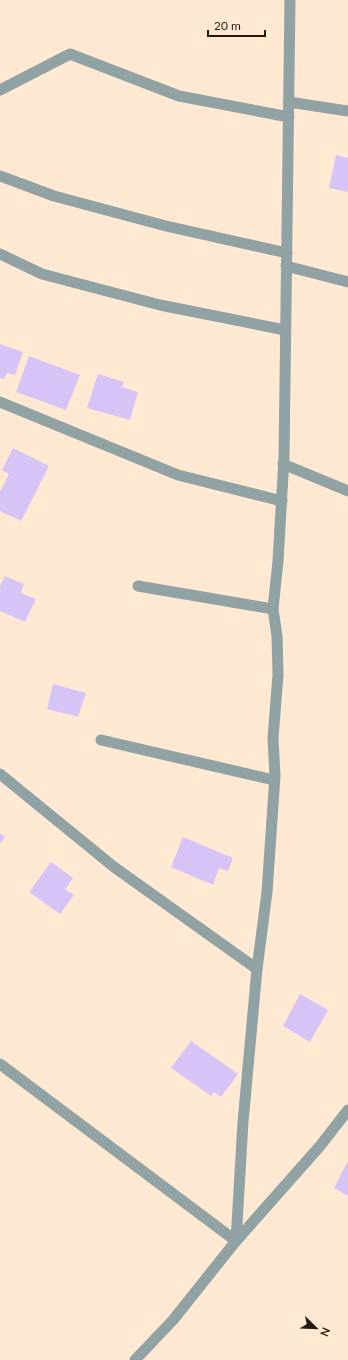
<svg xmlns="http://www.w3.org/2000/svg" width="348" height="1360" viewBox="0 0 348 1360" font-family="Lato,sans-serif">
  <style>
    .building { fill: #d6c4f7 }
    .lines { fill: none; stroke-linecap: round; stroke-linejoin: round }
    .minor { stroke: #90a2a4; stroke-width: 11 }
  </style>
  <rect width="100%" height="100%" fill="#ffe9d3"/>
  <!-- building -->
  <g class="building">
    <polygon points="336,155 348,158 348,192 329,188"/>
    <polygon points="0,344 23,352 15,375 7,373 4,379 0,378"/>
    <polygon points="29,356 80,375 66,410 16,392"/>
    <polygon points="98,374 124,382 122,387 138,392 130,420 87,408"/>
    <polygon points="13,448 49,466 21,521 0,511 0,492 9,474 2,470"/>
    <polygon points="5,576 24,584 21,593 36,599 25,622 0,611 0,586"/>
    <polygon points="53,684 86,693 78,717 47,709"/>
    <polygon points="0,833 5,837 0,844"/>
    <polygon points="183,837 233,858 228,871 219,868 213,885 171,867"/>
    <polygon points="51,862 73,878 65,889 74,895 60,914 29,892"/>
    <polygon points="300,994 328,1010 310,1042 283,1026"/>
    <polygon points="191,1041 238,1074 221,1097 214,1092 211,1096 171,1068"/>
    <polygon points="348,1161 348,1196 334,1188"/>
  </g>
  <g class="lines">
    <!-- minor -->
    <g class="minor">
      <polyline points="0,90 70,54 179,96 289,117"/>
      <polyline points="289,102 348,111"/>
      <polyline points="0,176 54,196 166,226 287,253"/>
      <polyline points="0,254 42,274 160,305 285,330"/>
      <polyline points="286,266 348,282"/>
      <polyline points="0,402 178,475 282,501"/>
      <polyline points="283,464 348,491"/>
      <polyline points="138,586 273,609"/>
      <polyline points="101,740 274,780"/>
      <polyline points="0,774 114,867 257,969"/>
      <polyline points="0,1064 236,1241 173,1320 135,1360"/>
      <polyline points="236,1241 243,1122 257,969 267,892 275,776 273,738 278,675 277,636 273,609 278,561 284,458 290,0"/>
      <polyline points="236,1241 320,1146 348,1110"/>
    </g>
  </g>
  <!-- north arrow -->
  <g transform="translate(316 1328) rotate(113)" stroke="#ffe9d3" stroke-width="3" paint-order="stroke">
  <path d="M0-3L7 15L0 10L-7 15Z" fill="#22190f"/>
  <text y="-6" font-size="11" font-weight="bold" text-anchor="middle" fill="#22190f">N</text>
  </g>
  <!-- scale -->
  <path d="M208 30v6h57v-6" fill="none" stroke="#22190f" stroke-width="2"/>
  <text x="214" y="30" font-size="12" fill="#22190f" stroke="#ffe9d3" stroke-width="3" paint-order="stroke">20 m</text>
</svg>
